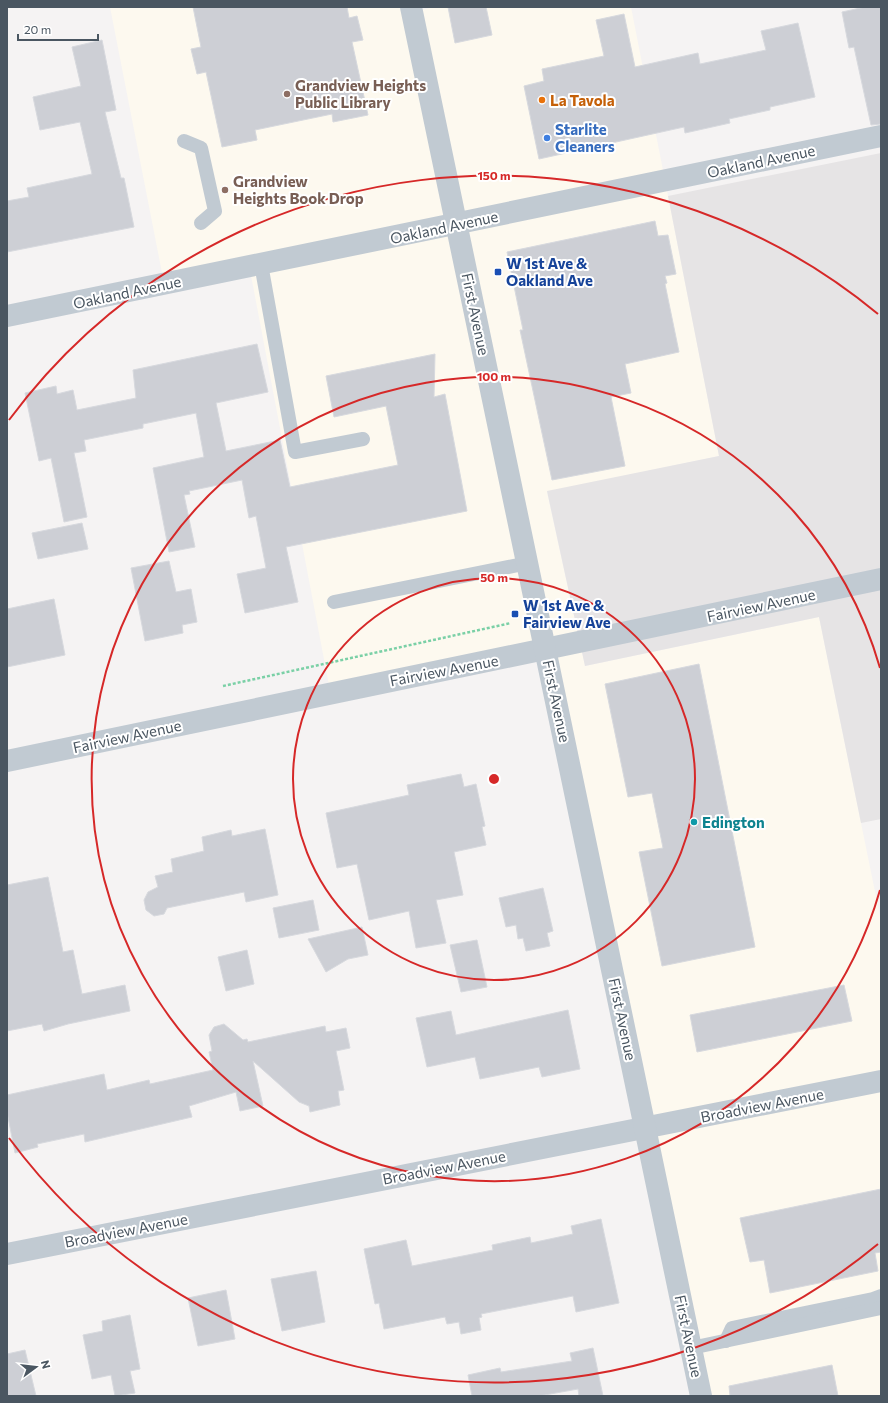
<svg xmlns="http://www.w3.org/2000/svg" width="888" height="1403" viewBox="0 0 888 1403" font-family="Commissioner,sans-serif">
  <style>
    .commercial { fill: #fdf9ef }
    .education { fill: #e6e4e5 }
    .building { fill: #cdcfd5; stroke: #d7d9de }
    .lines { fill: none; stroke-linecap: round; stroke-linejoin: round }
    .path { stroke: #7ad0a6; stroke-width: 2.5; stroke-dasharray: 3 2; stroke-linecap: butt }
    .service { stroke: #c1cad2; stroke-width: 14 }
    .minor { stroke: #c1cad2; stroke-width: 22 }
    .tertiary { stroke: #c1cad2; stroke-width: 22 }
    .ring { fill: none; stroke: #d62828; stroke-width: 2 }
    .education-dot { fill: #8d6e63; stroke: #fff; stroke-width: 1.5 }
    .food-dot { fill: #e8710a; stroke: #fff; stroke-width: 1.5 }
    .shop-dot { fill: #3f7fe0; stroke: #fff; stroke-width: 1.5 }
    .transit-dot { fill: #1a4fb4; stroke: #fff; stroke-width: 1.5 }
    .culture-dot { fill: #0f9aa8; stroke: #fff; stroke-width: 1.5 }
    .labels { text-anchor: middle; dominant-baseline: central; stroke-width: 4; stroke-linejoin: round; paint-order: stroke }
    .education-label { font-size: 15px; font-weight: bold; fill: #785e54; stroke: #fff; text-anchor: start }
    .food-label { font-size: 15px; font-weight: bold; fill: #c56008; stroke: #fff; text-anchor: start }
    .shop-label { font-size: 15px; font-weight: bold; fill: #366cbe; stroke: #fff; text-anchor: start }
    .street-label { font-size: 15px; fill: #4a5661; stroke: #fff }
    .transit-label { font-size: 15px; font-weight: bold; fill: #164399; stroke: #fff; text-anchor: start }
    .culture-label { font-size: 15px; font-weight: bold; fill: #0d838f; stroke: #fff; text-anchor: start }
    .centre { fill: #d62828; stroke: #fff; stroke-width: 2 }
    .ring-label { font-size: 12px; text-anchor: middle; font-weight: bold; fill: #d62828; stroke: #fff; stroke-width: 4; stroke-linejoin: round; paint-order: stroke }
  </style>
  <rect width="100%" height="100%" fill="#f5f3f3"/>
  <!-- commercial -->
  <polygon class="commercial" points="110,7 417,7 418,11 434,7 631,7 719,456 547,492 585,666 819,617 881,921 881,1396 705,1396 555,675 534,655 331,696 249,265 164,283"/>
  <!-- education -->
  <polygon class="education" points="881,153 881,819 861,823 819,617 585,666 547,491 719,456 668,196"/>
  <!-- building -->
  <g class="building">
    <polygon points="193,7 347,7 349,18 357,16 363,40 352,42 368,115 333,122 332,114 255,130 257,140 222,147 206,72 197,74 191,49 201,47"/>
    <polygon points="448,7 486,7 492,35 455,43"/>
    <polygon points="865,7 881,7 881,124 871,125 854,47 849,48 842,12"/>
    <polygon points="624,14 635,67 698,53 700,64 766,50 761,31 798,23 815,97 770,107 770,110 729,119 730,123 685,133 684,127 539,159 524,86 544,81 542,69 604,56 596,20"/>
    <polygon points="102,40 116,110 105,112 121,178 124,178 134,227 7,252 7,201 29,197 27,188 92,174 80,122 40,130 33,97 81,86 72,47"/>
    <polygon points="655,221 658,236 668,235 676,274 665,276 667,283 665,284 679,352 625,364 631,393 611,397 625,466 552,480 520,330 523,330 507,252"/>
    <polygon points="257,344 268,392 216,403 226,451 280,440 290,487 398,465 386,406 334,417 326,376 435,354 434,397 445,394 467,511 286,547 298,602 245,613 237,574 266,568 256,516 249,518 242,480 189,491 190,494 184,495 195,547 169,552 153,468 204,457 196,413 143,424 143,428 84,440 86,451 74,453 87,517 64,522 51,458 39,461 25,393 56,386 57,394 73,390 77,410 136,398 133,370"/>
    <polygon points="82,523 88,549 38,559 32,533"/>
    <polygon points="169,561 176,592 191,589 197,622 182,625 183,633 145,641 131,568"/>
    <polygon points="54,599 65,655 7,667 7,609"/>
    <polygon points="699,664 755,947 662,966 639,852 663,848 652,793 628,797 605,684"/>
    <polygon points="461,774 464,787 476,784 485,826 482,827 486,845 454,852 463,895 436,900 446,943 416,948 409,911 369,920 357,864 337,868 326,813 409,795 407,785"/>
    <polygon points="265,829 278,895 246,902 244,892 167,908 164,914 154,916 146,910 144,900 148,892 158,887 155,876 173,872 171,859 204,851 202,837 231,830 232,836"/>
    <polygon points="48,877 63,952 73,950 82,994 125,985 130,1011 68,1024 44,1031 42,1024 7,1031 7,885"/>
    <polygon points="543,888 553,931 547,933 550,946 526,951 523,938 518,939 516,925 506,927 499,898"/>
    <polygon points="313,900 319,930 279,938 273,908"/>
    <polygon points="362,927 368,955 348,959 326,972 308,939"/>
    <polygon points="477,940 487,987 461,992 450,945"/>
    <polygon points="247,950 254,984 226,991 218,957"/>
    <polygon points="844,985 852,1021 697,1052 690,1015"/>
    <polygon points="568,1010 580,1069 542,1077 539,1067 480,1079 475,1057 427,1067 416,1018 451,1011 456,1035"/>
    <polygon points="224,1024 243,1040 247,1039 248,1042 325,1026 326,1032 346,1028 350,1048 336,1051 344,1090 338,1091 340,1105 310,1112 309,1106 299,1102 253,1061 263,1106 240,1111 236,1092 189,1106 192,1117 85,1142 84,1134 37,1144 38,1147 15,1153 7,1112 7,1095 104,1074 107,1090 149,1080 150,1084 213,1070 209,1052 212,1051 209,1035 214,1027"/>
    <polygon points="881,1189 881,1252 875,1253 878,1271 770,1293 764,1260 750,1262 740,1218"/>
    <polygon points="601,1219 619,1303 576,1312 573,1296 481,1314 482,1317 479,1318 481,1330 461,1334 459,1322 447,1324 445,1317 384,1329 379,1303 375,1304 364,1249 406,1240 412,1266 493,1250 492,1245 530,1237 531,1243 573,1234 571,1226"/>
    <polygon points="316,1271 325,1322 282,1331 271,1279"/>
    <polygon points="226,1290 235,1339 198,1346 188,1298"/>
    <polygon points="130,1315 140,1369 130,1371 135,1393 115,1396 111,1375 92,1379 83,1335 103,1331 102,1321"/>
    <polygon points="593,1348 603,1396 579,1396 578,1389 539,1396 472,1396 468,1375 500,1368 501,1372 572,1361 570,1353"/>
    <polygon points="25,1350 36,1396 7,1396 7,1354"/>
    <polygon points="832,1365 838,1396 730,1396 729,1386"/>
  </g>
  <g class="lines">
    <!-- path -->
    <polyline class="path" points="223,686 511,623"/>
    <!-- service -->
    <g class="service">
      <polyline points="184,141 201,148 215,211 201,223"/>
      <polyline points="261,264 295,452 363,439"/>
      <polyline points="334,602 528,563"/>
      <polyline points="726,1341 732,1328 873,1299 881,1296"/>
      <polyline points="691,1348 881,1308"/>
    </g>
    <!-- minor -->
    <g class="minor">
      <polyline points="7,316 881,136"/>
      <polyline points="7,761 881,579"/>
      <polyline points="7,1254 881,1081"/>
    </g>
    <!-- tertiary -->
    <polyline class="tertiary" points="411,7 701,1396"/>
  </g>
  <!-- distance rings -->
  <g class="ring">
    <circle cx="494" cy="779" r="201"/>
    <path d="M880 890A402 402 0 1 1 880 668"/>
    <path d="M878 1244A603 603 0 0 1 9 1138M9 420A603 603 0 0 1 878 314"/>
  </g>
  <!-- markers -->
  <g class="education-dot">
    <circle cx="287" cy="94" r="4"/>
    <circle cx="225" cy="190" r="4"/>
  </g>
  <circle class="food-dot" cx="542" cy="100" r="4"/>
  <circle class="shop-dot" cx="547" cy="138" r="4"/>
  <g class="transit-dot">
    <rect x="494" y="268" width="8" height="8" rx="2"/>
    <rect x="511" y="610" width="8" height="8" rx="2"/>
  </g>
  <circle class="culture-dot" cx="694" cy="822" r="4"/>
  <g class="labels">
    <!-- education labels -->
    <g class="education-label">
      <text x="295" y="85">Grandview Heights<tspan x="295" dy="17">Public Library</tspan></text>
      <text x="233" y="181">Grandview<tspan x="233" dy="17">Heights Book Drop</tspan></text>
    </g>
    <!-- food labels -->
    <g class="food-label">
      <text x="550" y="100">La Tavola</text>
    </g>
    <!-- shop labels -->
    <g class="shop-label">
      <text x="555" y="129">Starlite<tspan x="555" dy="17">Cleaners</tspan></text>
    </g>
    <!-- street labels -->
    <g class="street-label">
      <text transform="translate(761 161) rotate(-12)">Oakland Avenue</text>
      <text transform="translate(444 227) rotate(-12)">Oakland Avenue</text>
      <text transform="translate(127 292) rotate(-12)">Oakland Avenue</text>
      <text transform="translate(476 314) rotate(78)">First Avenue</text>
      <text transform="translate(761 605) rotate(-12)">Fairview Avenue</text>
      <text transform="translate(444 670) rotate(-11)">Fairview Avenue</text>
      <text transform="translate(557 701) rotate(78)">First Avenue</text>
      <text transform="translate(127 736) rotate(-12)">Fairview Avenue</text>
      <text transform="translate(623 1019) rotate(78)">First Avenue</text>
      <text transform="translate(762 1105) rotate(-11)">Broadview Avenue</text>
      <text transform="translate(444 1167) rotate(-11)">Broadview Avenue</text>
      <text transform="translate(126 1230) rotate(-11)">Broadview Avenue</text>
      <text transform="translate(689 1336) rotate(78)">First Avenue</text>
    </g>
    <!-- transit labels -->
    <g class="transit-label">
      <text x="506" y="263">W 1st Ave &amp;<tspan x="506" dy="17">Oakland Ave</tspan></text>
      <text x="523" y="605">W 1st Ave &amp;<tspan x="523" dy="17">Fairview Ave</tspan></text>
    </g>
    <!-- culture labels -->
    <g class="culture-label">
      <text x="702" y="822">Edington</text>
    </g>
  </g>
  <circle cx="494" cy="779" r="6" class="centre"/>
  <g class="ring-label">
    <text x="494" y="180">150 m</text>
    <text x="494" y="381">100 m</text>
    <text x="494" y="582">50 m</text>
  </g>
  <!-- border -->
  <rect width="888" height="1403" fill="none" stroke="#4a5661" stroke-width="16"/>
  <!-- north arrow -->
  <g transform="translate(36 1367) rotate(75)" stroke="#ffffff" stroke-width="3" paint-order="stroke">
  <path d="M0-3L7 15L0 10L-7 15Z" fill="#4a5661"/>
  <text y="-6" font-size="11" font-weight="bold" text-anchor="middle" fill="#4a5661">N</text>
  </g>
  <!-- scale -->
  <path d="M18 34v6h80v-6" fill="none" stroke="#4a5661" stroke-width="2"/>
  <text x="24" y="34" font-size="12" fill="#4a5661" stroke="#ffffff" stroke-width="3" paint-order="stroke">20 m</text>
</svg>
